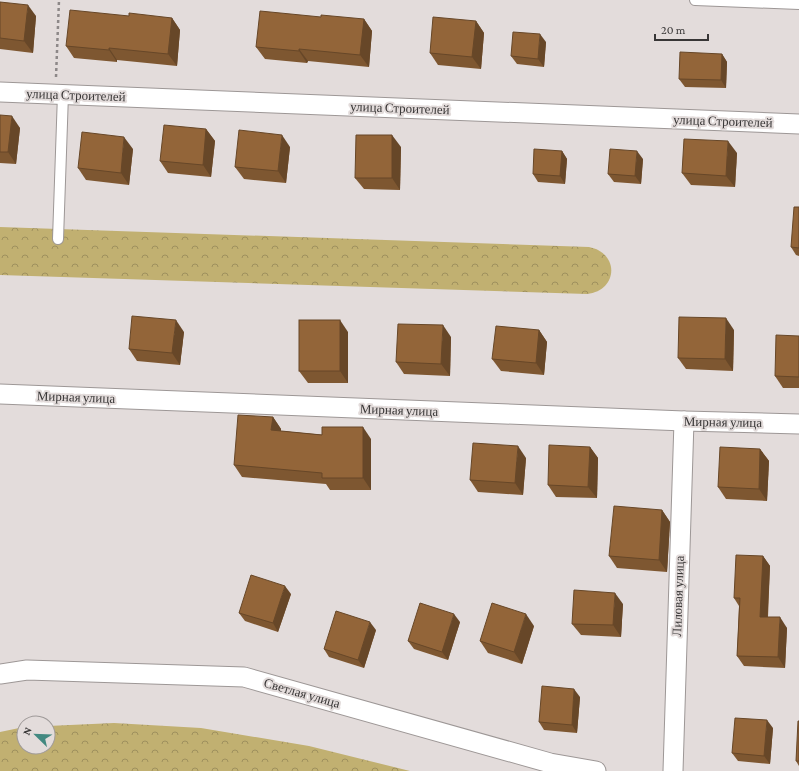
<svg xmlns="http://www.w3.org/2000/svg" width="799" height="771" viewBox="0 0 799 771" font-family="'Crimson Pro',serif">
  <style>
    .forest { fill: url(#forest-crowns) }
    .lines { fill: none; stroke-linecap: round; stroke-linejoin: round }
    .lane-casing { stroke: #9d9796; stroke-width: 12 }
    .street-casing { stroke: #9d9796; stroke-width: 21 }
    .path { stroke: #8d8888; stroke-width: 2.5; stroke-dasharray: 3 3; stroke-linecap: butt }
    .lane { stroke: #fff; stroke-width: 10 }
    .street { stroke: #fff; stroke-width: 19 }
    .wall { fill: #7e5731 }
    .shaded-wall { fill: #674728 }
    .building { fill: #936539; stroke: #674728 }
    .labels { text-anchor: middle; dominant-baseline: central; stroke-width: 4; stroke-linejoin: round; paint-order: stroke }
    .street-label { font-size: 13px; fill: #383636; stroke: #e3dcdb }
  </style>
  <defs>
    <pattern id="forest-crowns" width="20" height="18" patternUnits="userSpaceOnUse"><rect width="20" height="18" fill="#c1b071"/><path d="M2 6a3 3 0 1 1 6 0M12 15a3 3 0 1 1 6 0" fill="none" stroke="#9e905e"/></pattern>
  </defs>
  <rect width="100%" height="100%" fill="#e3dcdb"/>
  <!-- forest -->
  <g class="forest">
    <path d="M 0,227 L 589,247 C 620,253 618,291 587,294 L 0,275 Z"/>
    <polygon points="114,723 201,728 309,746 410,771 0,771 0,732 24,727 24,747 48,747 48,726"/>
  </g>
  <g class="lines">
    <defs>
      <g id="lane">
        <polyline points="695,0 799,4"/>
        <polyline points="58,239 63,94"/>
      </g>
      <g id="street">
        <polyline points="0,92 799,124"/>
        <polyline points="0,394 684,421 799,424"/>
        <polyline points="0,674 27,670 244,677 550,763 596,771"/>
        <polyline points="673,771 684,421"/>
      </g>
    </defs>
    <!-- lane casing -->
    <use href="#lane" class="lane-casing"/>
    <!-- street casing -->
    <use href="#street" class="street-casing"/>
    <!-- path -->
    <polyline class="path" points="56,77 59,0"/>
    <!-- lane -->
    <use href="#lane" class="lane"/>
    <!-- street -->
    <use href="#street" class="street"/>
  </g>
  <!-- wall -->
  <g class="wall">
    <polygon points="0,2 36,16 33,53 0,49"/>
    <polygon points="129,16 172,18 180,30 177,66 117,60 117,62 74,58 66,46"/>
    <polygon points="364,19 372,31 369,67 308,61 307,63 265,59 256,47"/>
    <polygon points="476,21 484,33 481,69 438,65 430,53"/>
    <polygon points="546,42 544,67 517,64 511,56"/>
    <polygon points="722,54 727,62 726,88 685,87 679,79"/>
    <polygon points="0,115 20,128 16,164 0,163"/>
    <polygon points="206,129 215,141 211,177 168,173 160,161"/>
    <polygon points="290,147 286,183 244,179 235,167"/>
    <polygon points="401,147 400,190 364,189 355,178"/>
    <polygon points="133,149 129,185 86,180 78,168"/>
    <polygon points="562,151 567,159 565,184 538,182 533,174"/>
    <polygon points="737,153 735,187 691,185 682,173"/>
    <polygon points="643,159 641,184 614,182 608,174"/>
    <polygon points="799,207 799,256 796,255 791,247"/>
    <polygon points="539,330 547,342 544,375 501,371 492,359"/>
    <polygon points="734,330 733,371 686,369 678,358"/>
    <polygon points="184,332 180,365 137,361 129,349"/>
    <polygon points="348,332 348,383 308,383 299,371"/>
    <polygon points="799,336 799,388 783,388 775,376"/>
    <polygon points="451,337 450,376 404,374 396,362"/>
    <polygon points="273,417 281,429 281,431 371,439 371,490 330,490 326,484 242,477 234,465"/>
    <polygon points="590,447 598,458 597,498 556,497 548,485"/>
    <polygon points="760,449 769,461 767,501 726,499 718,487"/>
    <polygon points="526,458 523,495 478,492 470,480"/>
    <polygon points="662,510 670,522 667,572 617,568 609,556"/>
    <polygon points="763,556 770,566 768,617 787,628 785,668 744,666 737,656 739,606 734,598"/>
    <polygon points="291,594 278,632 245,621 239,613"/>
    <polygon points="623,604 621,637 581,635 572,624"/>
    <polygon points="460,622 448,660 414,649 408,641"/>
    <polygon points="534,626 522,664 488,653 480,641"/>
    <polygon points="376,630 364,668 329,657 324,649"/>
    <polygon points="580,697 577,733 544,730 539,722"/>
    <polygon points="799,721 799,766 796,761"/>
    <polygon points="773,728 770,764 738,761 732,753"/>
  </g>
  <!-- shaded-wall -->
  <g class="shaded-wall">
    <polygon points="28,5 36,16 33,53 24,41"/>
    <polygon points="172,18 180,30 177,66 168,54"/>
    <polygon points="364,19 372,31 369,67 360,55"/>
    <polygon points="476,21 484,33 481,69 472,57"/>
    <polygon points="540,34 546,42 544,67 538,59"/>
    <polygon points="109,48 117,60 117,62 109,50"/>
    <polygon points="299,49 308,61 307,63 299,51"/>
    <polygon points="722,54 727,62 726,88 721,80"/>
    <polygon points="12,116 20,128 16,164 8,152"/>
    <polygon points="206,129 215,141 211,177 203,165"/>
    <polygon points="282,135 290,147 286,183 278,171"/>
    <polygon points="392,135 401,147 400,190 392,178"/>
    <polygon points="124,137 133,149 129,185 121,173"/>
    <polygon points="728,141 737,153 735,187 726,176"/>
    <polygon points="562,151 567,159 565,184 560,176"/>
    <polygon points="637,151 643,159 641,184 635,176"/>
    <polygon points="726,318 734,330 733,371 725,359"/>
    <polygon points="176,320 184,332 180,365 172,353"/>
    <polygon points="340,320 348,332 348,383 340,371"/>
    <polygon points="443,325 451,337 450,376 441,364"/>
    <polygon points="539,330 547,342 544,375 536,363"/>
    <polygon points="273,417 281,429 280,442 271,430"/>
    <polygon points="363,427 371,439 371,490 363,478"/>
    <polygon points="518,446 526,458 523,495 515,483"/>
    <polygon points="590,447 598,458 597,498 588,487"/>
    <polygon points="760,449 769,461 767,501 759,489"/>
    <polygon points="662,510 670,522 667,572 659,560"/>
    <polygon points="763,556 770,566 767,627 760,617"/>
    <polygon points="285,586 291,594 278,632 273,623"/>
    <polygon points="615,593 623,604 621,637 613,625"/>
    <polygon points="454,614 460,622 448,660 442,652"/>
    <polygon points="526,614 534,626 522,664 514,652"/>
    <polygon points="780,617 787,628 785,668 778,657"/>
    <polygon points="370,622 376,630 364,668 358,660"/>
    <polygon points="574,689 580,697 577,733 572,725"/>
    <polygon points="767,720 773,728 770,764 764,756"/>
  </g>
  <!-- building -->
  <g class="building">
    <polygon points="0,2 28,5 24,41 0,38"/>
    <polygon points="70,10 129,16 129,13 172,18 168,54 109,48 109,50 66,46"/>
    <polygon points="260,11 321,17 321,15 364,19 360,55 299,49 299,51 256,47"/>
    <polygon points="433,17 476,21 472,57 430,53"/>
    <polygon points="513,32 540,34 538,59 511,56"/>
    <polygon points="680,52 722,54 721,80 679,79"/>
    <polygon points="0,115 12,116 8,152 0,152"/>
    <polygon points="164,125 206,129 203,165 160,161"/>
    <polygon points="239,130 282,135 278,171 235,167"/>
    <polygon points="82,132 124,137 121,173 78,168"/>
    <polygon points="356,135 392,135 392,178 355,178"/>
    <polygon points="684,139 728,141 726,176 682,173"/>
    <polygon points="534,149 562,151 560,176 533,174"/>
    <polygon points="610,149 637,151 635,176 608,174"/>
    <polygon points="794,207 799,207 799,248 791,247"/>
    <polygon points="132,316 176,320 172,353 129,349"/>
    <polygon points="679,317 726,318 725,359 678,358"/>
    <rect x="299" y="320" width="41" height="51"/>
    <polygon points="398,324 443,325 441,364 396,362"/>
    <polygon points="496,326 539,330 536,363 492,359"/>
    <polygon points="776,335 799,336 799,377 775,376"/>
    <polygon points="238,415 273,417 271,430 322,435 322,427 363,427 363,478 322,478 322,473 234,465"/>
    <polygon points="473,443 518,446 515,483 470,480"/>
    <polygon points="549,445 590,447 588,487 548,485"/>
    <polygon points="720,447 760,449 759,489 718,487"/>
    <polygon points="614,506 662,510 659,560 609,556"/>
    <polygon points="736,555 763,556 760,617 780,617 778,657 737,656 740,598 734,598"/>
    <polygon points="251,575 285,586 273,623 239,613"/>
    <polygon points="574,590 615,593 613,625 572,624"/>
    <polygon points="420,603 454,614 442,652 408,641"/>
    <polygon points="492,603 526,614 514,652 480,641"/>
    <polygon points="336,611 370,622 358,660 324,649"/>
    <polygon points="542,686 574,689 572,725 539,722"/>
    <polygon points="735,718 767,720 764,756 732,753"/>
    <polygon points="798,721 799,721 799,761 796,761"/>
  </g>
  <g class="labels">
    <!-- street labels -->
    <g class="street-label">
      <text transform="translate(76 95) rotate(2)">улица Строителей</text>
      <text transform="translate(400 108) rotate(2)">улица Строителей</text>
      <text transform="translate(723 121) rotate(2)">улица Строителей</text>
      <text transform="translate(76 397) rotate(2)">Мирная улица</text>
      <text transform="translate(399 410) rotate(2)">Мирная улица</text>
      <text transform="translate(723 422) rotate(1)">Мирная улица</text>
      <text transform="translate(678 596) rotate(-88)">Лиловая улица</text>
      <text transform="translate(302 693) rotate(16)">Светлая улица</text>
    </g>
  </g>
  <!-- north arrow -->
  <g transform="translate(36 735) rotate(293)"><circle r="19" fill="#e3dcdb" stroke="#9f9a99"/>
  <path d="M0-3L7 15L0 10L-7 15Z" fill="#438981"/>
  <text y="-6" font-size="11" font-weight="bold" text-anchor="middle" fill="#383636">N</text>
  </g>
  <!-- scale -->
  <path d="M655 34v6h53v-6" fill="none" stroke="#383636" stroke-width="2"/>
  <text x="661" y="34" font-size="12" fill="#383636" stroke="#e3dcdb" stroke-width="3" paint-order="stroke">20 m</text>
</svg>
